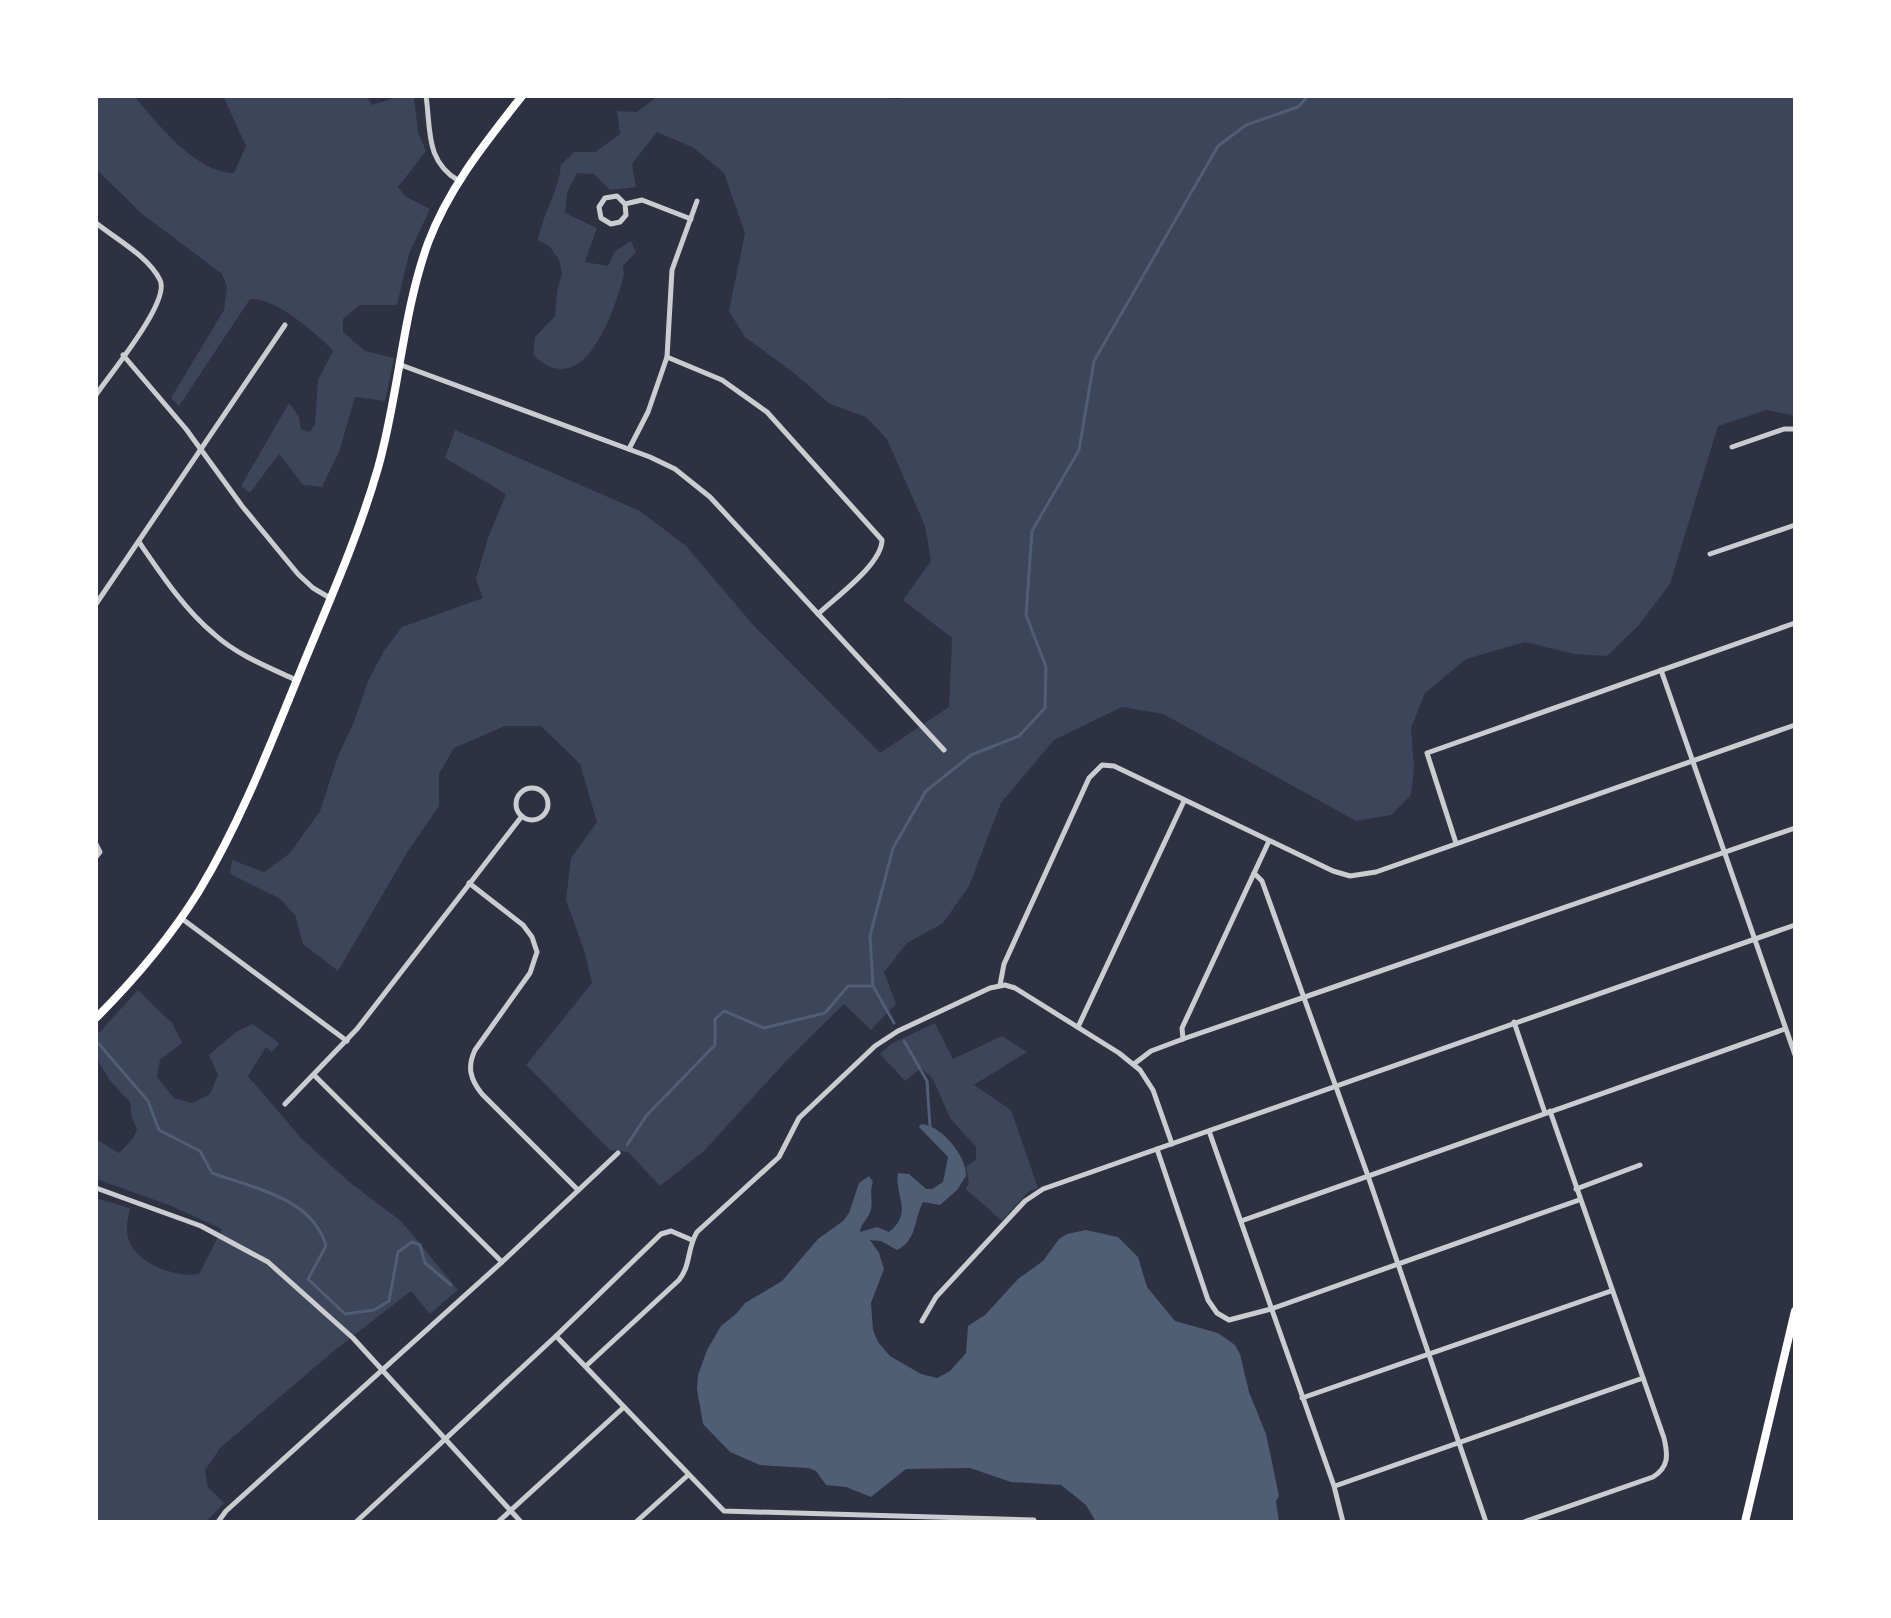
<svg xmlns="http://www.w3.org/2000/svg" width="1891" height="1618" viewBox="0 0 1891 1618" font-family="'PT Sans',sans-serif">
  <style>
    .green { fill: #3c4559 }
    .water { fill: #4f5d75 }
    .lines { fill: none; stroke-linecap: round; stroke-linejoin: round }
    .stream { stroke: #4f5d75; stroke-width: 3 }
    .minor { stroke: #caccd0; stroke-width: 5 }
    .secondary { stroke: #fff; stroke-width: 8 }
  </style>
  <rect width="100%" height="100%" fill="#2d3142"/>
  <!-- green -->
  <g class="green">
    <path d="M 96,96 L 134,96 C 158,124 196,173 234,173 L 246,146 L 223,96 L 367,96 L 372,105 L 399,96 L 414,96 L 418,132 L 426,151 L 398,187 L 405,196 L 430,209 L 409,254 L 397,305 L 360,305 L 343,319 L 343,332 L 365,351 L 394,358 L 385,401 L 355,397 L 339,452 L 322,487 L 303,485 L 279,454 L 250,493 L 241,486 L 289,403 L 299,417 L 301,429 L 310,432 L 315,424 L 318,380 L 333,351 C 316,333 276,298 250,299 L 179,406 L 171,398 L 224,310 L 227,287 L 222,274 L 141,213 L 96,169 Z"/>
    <path d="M 658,96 L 845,96 L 900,99 L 901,96 L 1795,96 L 1795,416 L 1767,410 L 1718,426 L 1670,584 L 1638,626 L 1607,656 L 1574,654 L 1525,642 L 1466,659 L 1425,693 L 1411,728 L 1414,768 L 1411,795 L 1391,815 L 1356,821 L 1163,714 L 1122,707 L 1054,740 L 1001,803 L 969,886 L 943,923 L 907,943 L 884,972 L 896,1004 L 871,1030 L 844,1004 L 788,1059 L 704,1151 L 660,1186 L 628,1152 L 610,1150 L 526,1065 L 592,983 L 584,950 L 566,900 L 571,858 L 597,822 L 580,764 L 541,726 L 505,726 L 454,748 L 439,774 L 439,806 L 408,851 L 338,971 L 303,944 L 295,915 L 279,898 L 230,874 L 232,860 L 264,872 L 290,853 L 320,811 L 338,756 L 354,722 L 368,681 L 384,651 L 402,627 L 483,598 L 476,579 L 488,538 L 506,494 L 445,458 L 455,430 L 640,511 L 686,546 L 755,627 L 880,753 L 949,707 L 952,638 L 903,600 L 931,561 L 925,526 L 887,439 L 866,417 L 830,404 L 795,374 L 745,337 L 729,311 L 745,233 L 724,173 L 694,148 L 657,132 L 632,164 L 636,187 L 610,190 L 594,174 L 577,173 L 567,193 L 565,213 L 597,228 L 585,262 L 608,266 L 615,251 L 631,241 L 636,252 L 623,266 L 624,275 C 614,312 584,404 533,355 L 535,337 L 555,316 L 557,291 L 562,274 L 559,260 L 550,247 L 538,240 C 543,213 558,193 561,165 L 574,152 L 595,152 L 620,134 L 617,111 L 637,112 Z"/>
    <path d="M 138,990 L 172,1023 L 182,1043 L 160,1060 L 157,1077 L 174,1098 L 192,1103 L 210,1094 L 218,1075 L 209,1055 L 236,1032 L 253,1024 L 279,1043 L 272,1052 L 266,1047 L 248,1076 L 302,1139 L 348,1181 L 401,1221 L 458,1290 L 430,1314 L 411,1291 L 335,1350 L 221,1447 L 205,1470 L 208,1487 L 224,1503 L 206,1522 L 96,1522 L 96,1198 L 130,1208 C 128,1219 125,1229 129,1240 C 137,1264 176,1278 199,1274 L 222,1229 L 169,1205 L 96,1179 L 96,1139 L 119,1153 L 133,1138 L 137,1129 L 132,1119 L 130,1102 L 111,1082 L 96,1058 L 96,1036 Z"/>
    <polygon points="935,1023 953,1059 1002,1036 1027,1052 974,1085 1011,1110 1038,1188 1029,1191 1002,1221 966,1189 969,1182 966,1167 976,1159 976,1147 950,1118 933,1079 921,1068 905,1081 880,1054 891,1044"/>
  </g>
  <!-- water -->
  <path class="water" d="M 921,1124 C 941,1125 967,1156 966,1176 L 957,1190 L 940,1205 L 923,1202 C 914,1219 917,1241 897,1250 L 881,1241 L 870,1240 L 879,1253 L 884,1269 L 871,1303 L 873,1330 L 878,1342 L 890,1356 L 921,1374 L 937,1378 L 950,1371 L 966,1353 L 968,1326 L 985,1315 L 1018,1279 L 1043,1261 L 1059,1239 L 1067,1234 L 1086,1230 L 1118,1237 L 1138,1257 L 1147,1287 L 1175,1321 L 1218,1333 L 1235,1345 L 1240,1354 L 1249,1392 L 1266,1434 L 1279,1496 L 1276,1501 L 1279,1522 L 1096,1522 L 1086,1505 L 1061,1485 L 1011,1482 L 970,1468 L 906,1469 L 871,1497 L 846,1487 L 826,1485 L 816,1471 L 808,1468 L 760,1465 L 730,1452 L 703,1424 L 697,1389 L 698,1375 L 707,1350 L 721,1326 L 737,1313 L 745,1303 L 782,1281 L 818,1239 L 843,1221 L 849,1213 L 859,1183 L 869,1176 L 873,1182 C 869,1192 873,1199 871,1209 C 869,1219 860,1224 860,1232 L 877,1227 L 889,1232 C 914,1211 894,1196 898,1173 L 909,1174 L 926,1189 L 932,1189 L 943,1182 L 948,1157 L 919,1127 Z"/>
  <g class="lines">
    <!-- stream -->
    <g class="stream">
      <polyline points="894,1023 873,986 870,936 893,848 926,791 971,755 1019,736 1045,708 1046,667 1026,615 1032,531 1079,450 1094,361 1218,146 1246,125 1298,107 1308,96"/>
      <polyline points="904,1041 927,1081 930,1127"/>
      <path d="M 99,1044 L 148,1101 L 159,1130 L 200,1151 L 212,1173 C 253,1188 313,1198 326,1246 L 308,1279 L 345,1314 L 374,1310 L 389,1301 L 398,1252 L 412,1242 L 420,1245 L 425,1263 L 451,1285"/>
      <polyline points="627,1145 646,1116 715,1045 715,1019 724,1011 764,1028 825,1013 848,986 873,986"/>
    </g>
    <!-- minor -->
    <g class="minor">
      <path d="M 426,96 C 431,130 425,161 459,181"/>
      <polyline points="625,204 617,196 605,198 599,207 601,218 611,224 620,222 626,215 625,204 642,200 691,219"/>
      <path d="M 96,223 C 116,239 148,256 160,280 C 171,301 110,374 96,395"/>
      <polyline points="123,355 186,429 242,506 298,574 313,588 330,598"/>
      <path d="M 667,357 L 722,380 L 767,412 L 882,540 C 882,564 836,597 818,614"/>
      <polyline points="401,365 650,457 675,469 710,497 944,750"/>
      <polyline points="1732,447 1784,429 1795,429"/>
      <polyline points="629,449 648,412 667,357 672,270 697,201"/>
      <path d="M 139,542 C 161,574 184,609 214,634 C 237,655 268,667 296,680"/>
      <polyline points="1710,554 1795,525"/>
      <polyline points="96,604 285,325"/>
      <polyline points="1661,670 1795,1055"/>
      <circle cx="532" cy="804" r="16"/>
      <polyline points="1456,843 1427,753 1795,623"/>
      <polyline points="96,844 100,852 96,857"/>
      <polyline points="1254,873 1262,881 1368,1176 1486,1522"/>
      <path d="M 469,883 L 523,925 L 532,937 L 537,952 L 530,973 L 475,1050 C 467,1067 470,1079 482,1094 L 578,1190"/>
      <polyline points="181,918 347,1041"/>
      <polyline points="1000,985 1004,964 1089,778 1102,765 1114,766 1333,871 1350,876 1376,872 1795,725"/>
      <polyline points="1514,1022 1545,1113"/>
      <polyline points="1078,1027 1184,801"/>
      <polyline points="1183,1039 1182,1028 1269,841"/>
      <polyline points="1134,1064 1151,1051 1183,1039 1795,828"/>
      <polyline points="314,1075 502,1262"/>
      <polyline points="285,1104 357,1029 522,816"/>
      <polyline points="1209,1131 1334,1486 1343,1522"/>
      <polyline points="1157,1149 1208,1300 1217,1313 1229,1320 1271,1309 1579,1200"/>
      <polyline points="96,1188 201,1226 268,1262 353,1338 521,1522"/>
      <polyline points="1576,1189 1640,1165"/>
      <polyline points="1241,1221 1785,1029"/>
      <polyline points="922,1321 936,1297 1025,1201 1043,1189 1795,925"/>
      <polyline points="556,1336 724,1511 1034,1520 1034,1522"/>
      <path d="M 586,1366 L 679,1280 C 691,1265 687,1248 697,1232 L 779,1157 L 799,1118 L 875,1046 L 898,1031 L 990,988 L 1005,985 L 1015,988 L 1119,1053 L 1140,1070 L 1153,1090 L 1172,1144"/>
      <polyline points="1302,1398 1611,1291"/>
      <polyline points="1335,1486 1643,1378"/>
      <polyline points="218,1522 226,1511 502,1262 618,1153"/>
      <polyline points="356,1522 556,1336 661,1234 671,1231 692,1240"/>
      <polyline points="498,1522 624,1407"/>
      <polyline points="636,1522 687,1476"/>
      <path d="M 1524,1522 L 1653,1477 C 1669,1467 1668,1455 1664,1438 L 1550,1111"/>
    </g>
    <!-- secondary -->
    <g class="secondary">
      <path d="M 96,1018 C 134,980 170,938 199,891 C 242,820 273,738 305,660 C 331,597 359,534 378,468 C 399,394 402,315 428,243 C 449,187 486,142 522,96"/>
      <polyline points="1745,1522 1795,1311"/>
    </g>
  </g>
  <!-- border -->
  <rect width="1891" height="1618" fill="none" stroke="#ffffff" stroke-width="196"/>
</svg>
